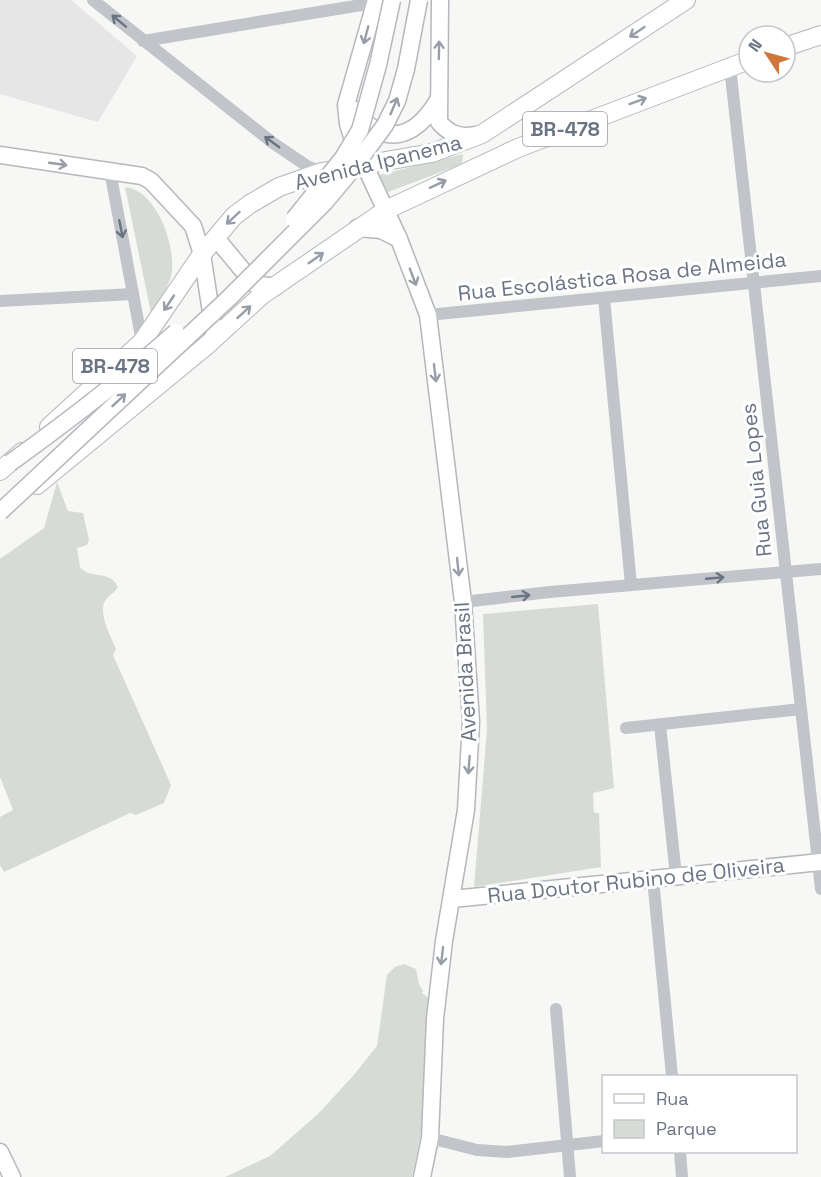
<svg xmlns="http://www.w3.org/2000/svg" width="821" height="1177" viewBox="0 0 821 1177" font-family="'Space Grotesk',sans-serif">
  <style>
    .built { fill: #e5e6e5 }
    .green { fill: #d6dcd5 }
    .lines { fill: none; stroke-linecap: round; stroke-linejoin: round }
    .secondary-casing { stroke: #b4b7bc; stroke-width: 19 }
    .primary-casing { stroke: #b3b6ba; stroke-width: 20 }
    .street { stroke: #c1c4c8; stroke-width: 12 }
    .secondary { stroke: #fff; stroke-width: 16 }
    .primary { stroke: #fff; stroke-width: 18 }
    .secondary-bridge-casing { stroke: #b4b7bc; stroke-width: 19; stroke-linecap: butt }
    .secondary-bridge { stroke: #fff; stroke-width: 16 }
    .oneway { stroke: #6a7483 }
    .oneway2 { stroke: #979ea8 }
    .labels { text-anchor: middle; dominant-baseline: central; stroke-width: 6; stroke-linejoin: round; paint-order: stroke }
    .shield { fill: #fff; stroke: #979ea8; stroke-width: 1.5 }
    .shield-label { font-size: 20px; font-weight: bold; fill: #6a7483 }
    .street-label { font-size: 21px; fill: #6a7483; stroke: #fff }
  </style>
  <rect width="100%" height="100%" fill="#f7f7f5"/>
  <!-- built -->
  <polygon class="built" points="0,0 71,0 137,56 98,122 0,94"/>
  <!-- green -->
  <g class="green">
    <polygon points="463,154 462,164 388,192 379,175"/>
    <path d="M 125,187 C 156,190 175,243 172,271 C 170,287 159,300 151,313 Z"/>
    <path d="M 57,482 L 68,511 L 83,513 L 89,540 L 87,545 L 77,548 L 80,567 C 90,580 110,569 118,587 C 115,593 108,595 105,601 C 98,614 111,637 116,649 L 113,655 L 171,785 L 164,803 L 136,815 L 130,813 L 4,872 L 0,865 L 0,817 L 13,810 L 0,777 L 0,559 L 44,528 Z"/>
    <polygon points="598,604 614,788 593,793 594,813 599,813 601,867 474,887 487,730 483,614"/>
    <polygon points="404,964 416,969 419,984 423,991 422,993 429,998 421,1133 412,1177 225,1177 270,1156 318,1114 353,1076 377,1046 387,975 395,967"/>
  </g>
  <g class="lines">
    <defs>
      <g id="secondary">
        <polyline points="376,0 346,105 348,124 353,140 399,239 428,315 463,602 471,722 466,810 444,941 435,1019 430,1138 422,1177"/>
        <path d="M 440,0 L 439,122 C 449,134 460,138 475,135"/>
        <path d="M 356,110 C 361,119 367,125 376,130 C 404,144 425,122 438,100"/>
        <polyline points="0,155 142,176 151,181 193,226 202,254 215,338"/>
        <polyline points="357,228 381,230 399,239"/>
        <polyline points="216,238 254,284 275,287"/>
        <polyline points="452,899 821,862"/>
        <polyline points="0,1152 12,1177"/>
      </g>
      <g id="primary">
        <polyline points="785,47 821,35"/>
        <polyline points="49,427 142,342 202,254 234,216 250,204 279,187 322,172 432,153 482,134 686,0"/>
        <polyline points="0,471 22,452"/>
        <polyline points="37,485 206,346 262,295 386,210 518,148 749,60"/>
      </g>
    </defs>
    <!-- secondary casing -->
    <use href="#secondary" class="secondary-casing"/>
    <!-- primary casing -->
    <use href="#primary" class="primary-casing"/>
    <!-- street -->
    <g class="street">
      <polyline points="93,0 273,143 307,166 322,172"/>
      <polyline points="143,41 361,5 374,7"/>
      <polyline points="730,67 821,889"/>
      <polyline points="110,171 142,342"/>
      <polyline points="604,298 631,585"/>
      <polyline points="0,301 133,294"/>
      <polyline points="428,315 821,276"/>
      <polyline points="463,602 550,592 821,569"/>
      <polyline points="660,725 676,876"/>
      <polyline points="626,728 801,709"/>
      <polyline points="653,879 672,1076"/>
      <polyline points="556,1009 570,1177"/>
      <polyline points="430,1138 477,1150 507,1152 604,1141"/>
      <polyline points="680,1152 682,1177"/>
    </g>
    <!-- secondary -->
    <use href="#secondary" class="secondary"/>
    <!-- primary -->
    <use href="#primary" class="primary"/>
    <defs>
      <g id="secondary-bridge">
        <polyline points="294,219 343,158 360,130 378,65 392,0"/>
        <path d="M 10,463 C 67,422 123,379 176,332"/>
        <polyline points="0,512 229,298 325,202 351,171 385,125 397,101 406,69 419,0"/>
      </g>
    </defs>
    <!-- secondary-bridge casing -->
    <use href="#secondary-bridge" class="secondary-bridge-casing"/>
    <!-- secondary-bridge -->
    <use href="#secondary-bridge" class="secondary-bridge"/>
  </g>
  <!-- one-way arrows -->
  <defs><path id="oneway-shaft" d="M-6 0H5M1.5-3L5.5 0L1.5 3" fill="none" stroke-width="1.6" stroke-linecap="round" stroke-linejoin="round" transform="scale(1.5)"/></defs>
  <g class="oneway">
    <use href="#oneway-shaft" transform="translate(119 21) rotate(-141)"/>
    <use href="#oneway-shaft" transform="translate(272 142) rotate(-144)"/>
    <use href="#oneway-shaft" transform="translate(121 229) rotate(79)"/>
    <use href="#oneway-shaft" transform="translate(715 578) rotate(-5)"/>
    <use href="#oneway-shaft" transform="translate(521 596) rotate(-6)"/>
  </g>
  <g class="oneway2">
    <use href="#oneway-shaft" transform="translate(637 32) rotate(146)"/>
    <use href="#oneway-shaft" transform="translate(366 35) rotate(105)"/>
    <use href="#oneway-shaft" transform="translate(439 50) rotate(-89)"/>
    <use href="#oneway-shaft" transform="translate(638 101) rotate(-20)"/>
    <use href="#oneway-shaft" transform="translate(394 106) rotate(-67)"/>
    <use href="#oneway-shaft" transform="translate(58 164) rotate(8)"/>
    <use href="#oneway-shaft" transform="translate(438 184) rotate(-25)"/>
    <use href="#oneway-shaft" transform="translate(233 218) rotate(137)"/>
    <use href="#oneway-shaft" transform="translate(316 258) rotate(-35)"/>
    <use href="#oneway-shaft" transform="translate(413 277) rotate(69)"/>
    <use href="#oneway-shaft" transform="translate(169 303) rotate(124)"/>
    <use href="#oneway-shaft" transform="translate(244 312) rotate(-42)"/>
    <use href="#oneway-shaft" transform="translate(435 373) rotate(83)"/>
    <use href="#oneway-shaft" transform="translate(119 400) rotate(-43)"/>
    <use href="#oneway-shaft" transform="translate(458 567) rotate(84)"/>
    <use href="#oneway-shaft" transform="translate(469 765) rotate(94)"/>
    <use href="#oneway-shaft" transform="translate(442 956) rotate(97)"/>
  </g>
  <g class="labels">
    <!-- shield labels -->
    <g class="shield">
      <rect x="523" y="112" width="84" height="34" rx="4.5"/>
      <rect x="73" y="349" width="84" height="34" rx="4.5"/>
    </g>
    <g class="shield-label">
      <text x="565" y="129">BR-478</text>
      <text x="115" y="366">BR-478</text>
    </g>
    <!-- street labels -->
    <g class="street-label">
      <text transform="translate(378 162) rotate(-14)">Avenida Ipanema</text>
      <text transform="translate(622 276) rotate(-6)">Rua Escolástica Rosa de Almeida</text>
      <text transform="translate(756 480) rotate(-96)">Rua Guia Lopes</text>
      <text transform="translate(465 672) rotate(-93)">Avenida Brasil</text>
      <text transform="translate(636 880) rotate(-6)">Rua Doutor Rubino de Oliveira</text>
    </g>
  </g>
  <!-- legend -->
  <rect x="602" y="1075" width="195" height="78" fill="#ffffff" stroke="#c3c7cd" stroke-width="1.5"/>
  <rect x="614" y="1094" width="30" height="9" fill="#ffffff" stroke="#c3c7cd" stroke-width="1.5"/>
  <text x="656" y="1105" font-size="18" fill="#6a7483">Rua</text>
  <rect x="614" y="1120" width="30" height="18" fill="#d6dcd5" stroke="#c3c7cd" stroke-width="1.5"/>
  <text x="656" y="1135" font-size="18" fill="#6a7483">Parque</text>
  <!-- north arrow -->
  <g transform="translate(767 54) rotate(306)"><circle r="28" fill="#ffffff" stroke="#c3c7cd" stroke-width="1.5"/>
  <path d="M0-4.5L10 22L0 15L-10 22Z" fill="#d0763d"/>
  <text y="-9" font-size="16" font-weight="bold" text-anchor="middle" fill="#6a7483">N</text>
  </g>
</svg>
